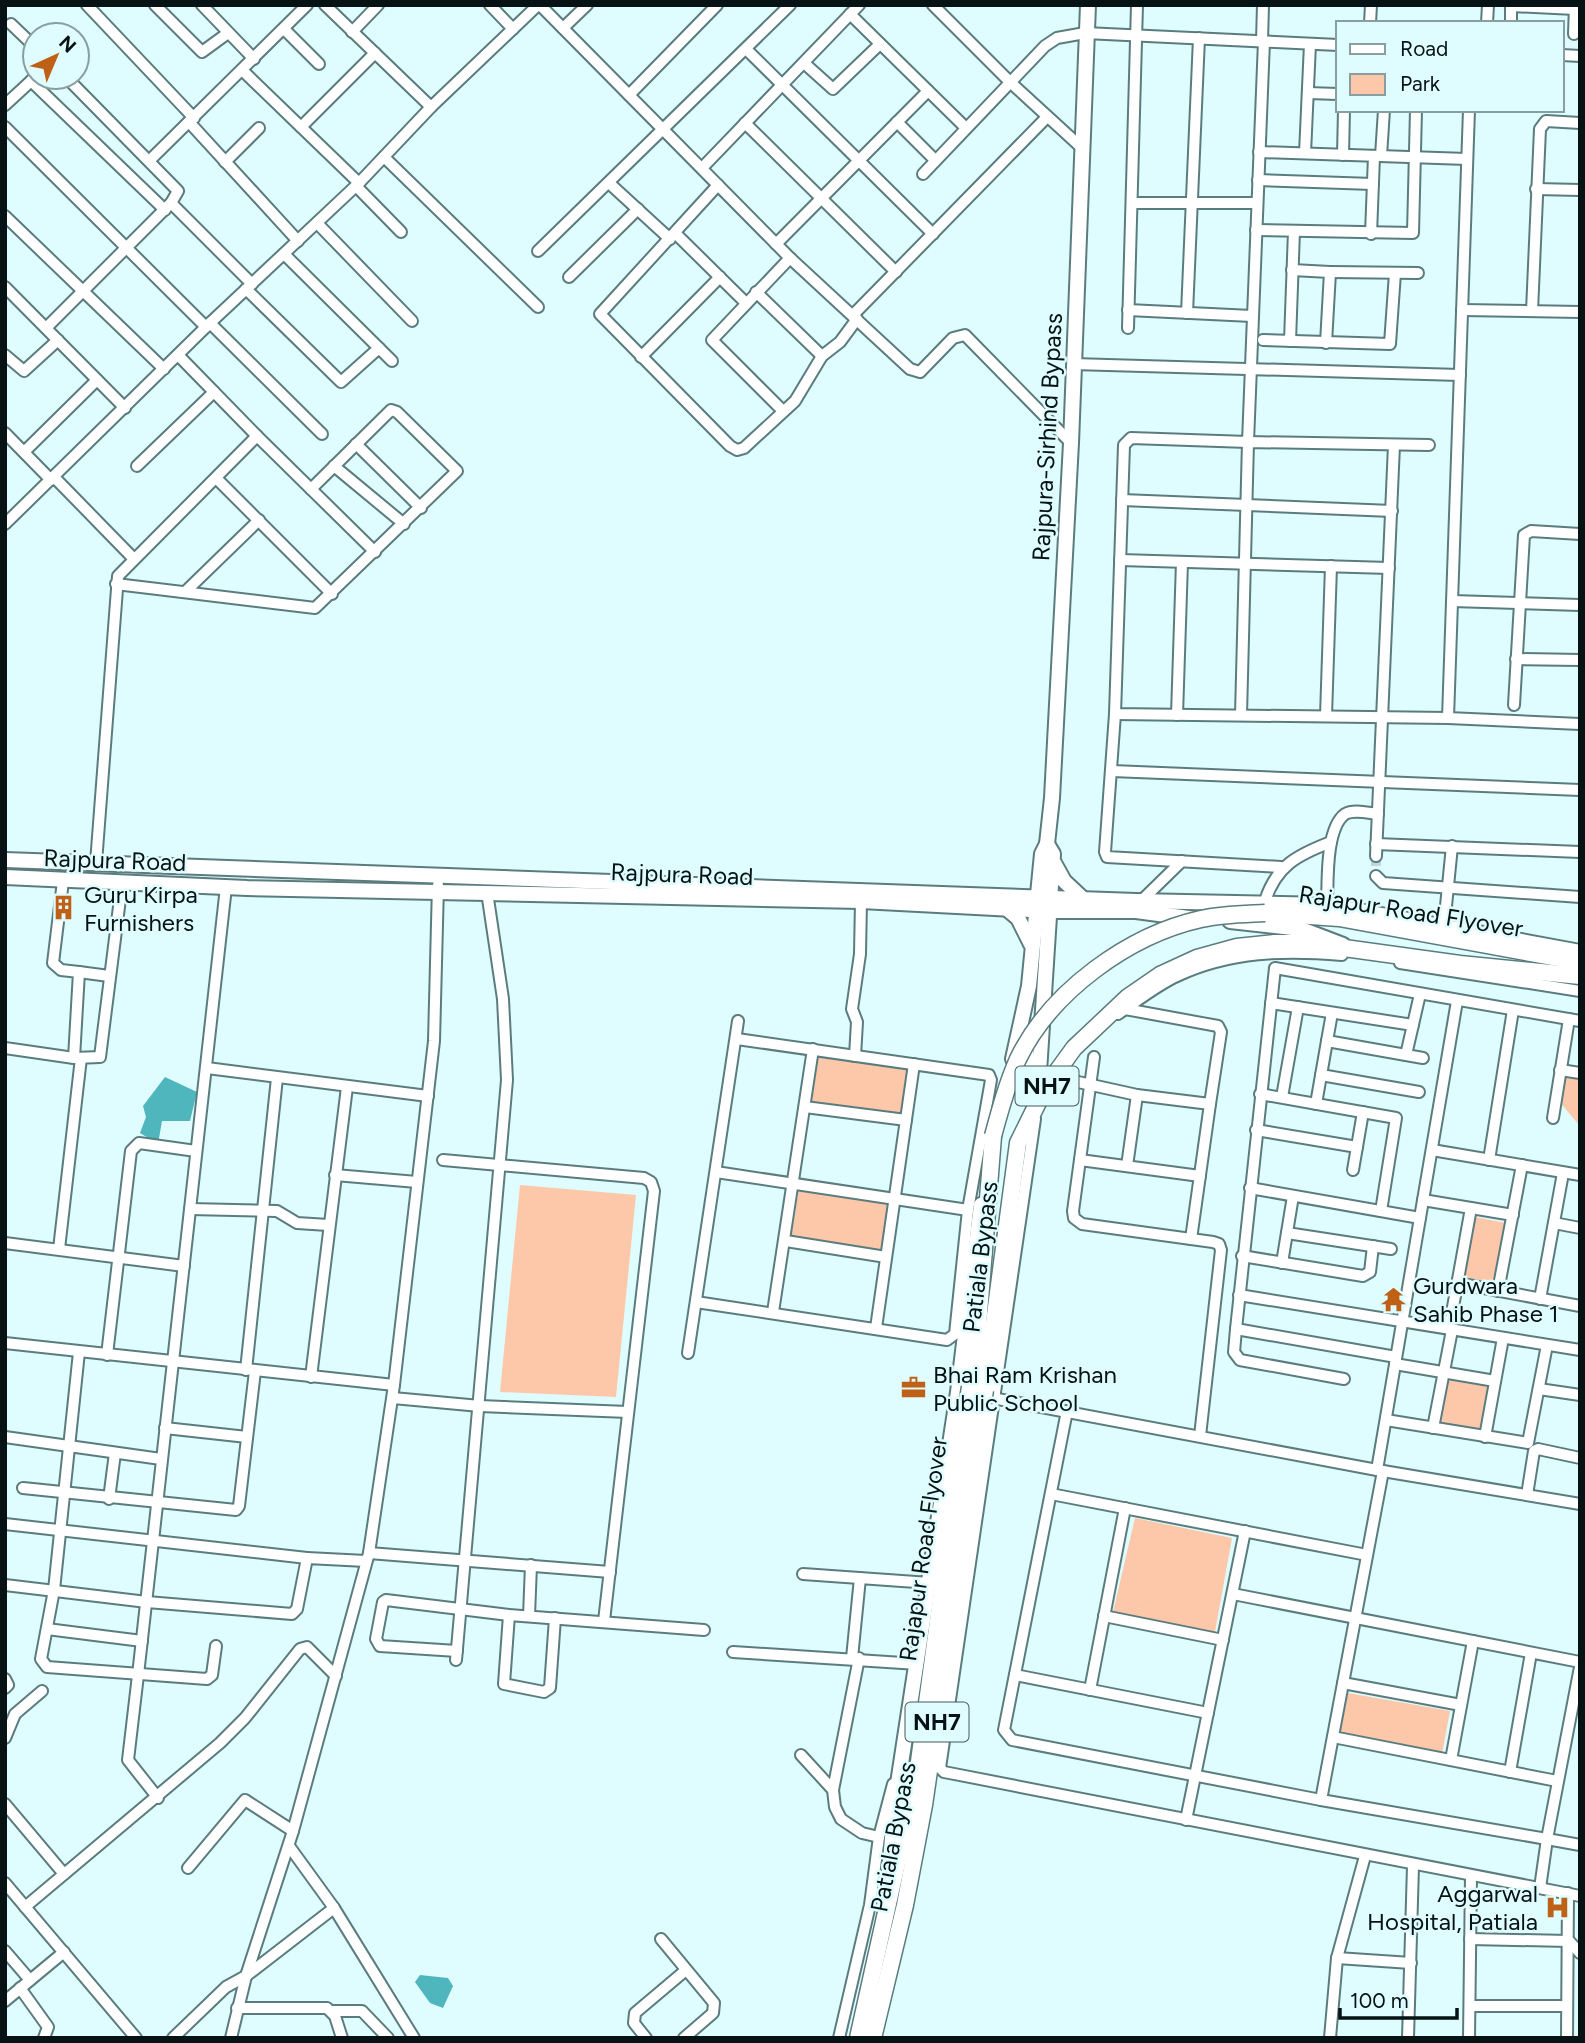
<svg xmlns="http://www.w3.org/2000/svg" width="1585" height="2043" viewBox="0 0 1585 2043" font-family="Figtree,sans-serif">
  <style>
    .green { fill: #fdc8a9 }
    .water { fill: #4fb6bd }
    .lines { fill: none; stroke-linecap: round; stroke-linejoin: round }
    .minor-tunnel { stroke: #bed9db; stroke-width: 10; stroke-dasharray: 10 5; stroke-linecap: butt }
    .minor-casing { stroke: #5b7c7e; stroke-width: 14 }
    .major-casing { stroke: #5b7c7e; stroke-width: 18 }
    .highway-casing { stroke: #5b7c7e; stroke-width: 19 }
    .minor { stroke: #fff; stroke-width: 10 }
    .major { stroke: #fff; stroke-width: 14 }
    .highway { stroke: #fff; stroke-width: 16 }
    .highway-bridge-casing { stroke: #5b7c7e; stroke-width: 19; stroke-linecap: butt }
    .highway-bridge { stroke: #fff; stroke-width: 16 }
    .labels { text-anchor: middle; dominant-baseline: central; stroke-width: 5; stroke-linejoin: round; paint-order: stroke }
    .shield { fill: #dffcfe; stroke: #47585a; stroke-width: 2 }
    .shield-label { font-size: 23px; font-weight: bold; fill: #061213 }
    .street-label { font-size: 24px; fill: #061213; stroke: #dffcfe }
    .poi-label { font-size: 24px; fill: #061213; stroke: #dffcfe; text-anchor: start }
  </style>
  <rect width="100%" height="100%" fill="#dffcfe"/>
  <!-- green -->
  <g class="green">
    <polygon points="817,1054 909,1067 902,1117 809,1103"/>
    <polygon points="1562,1076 1580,1080 1580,1126 1558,1100"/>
    <polygon points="520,1185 636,1195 616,1397 500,1392"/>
    <polygon points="799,1188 889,1203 881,1251 791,1238"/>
    <polygon points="1475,1217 1506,1223 1496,1289 1462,1283"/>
    <polygon points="1448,1380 1490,1387 1481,1433 1439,1425"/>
    <polygon points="1135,1518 1232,1538 1215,1632 1113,1612"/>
    <polygon points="1348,1693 1450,1711 1442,1754 1340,1734"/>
  </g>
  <!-- water -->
  <g class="water">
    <polygon points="165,1077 197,1092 190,1121 162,1121 158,1144 140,1133 146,1117 143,1106"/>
    <polygon points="420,1975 448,1978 453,1986 443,2008 430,2003 415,1982"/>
  </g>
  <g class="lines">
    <!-- minor-tunnel -->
    <polyline class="minor-tunnel" points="1376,856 1376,876"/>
    <defs>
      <g id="minor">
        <polyline points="87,5 194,118"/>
        <polyline points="155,5 202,52 228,33"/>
        <polyline points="202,5 254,59"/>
        <polyline points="490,5 513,29"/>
        <polyline points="540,5 790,258 910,369 920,372 953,338 965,335 1071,443"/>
        <polyline points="933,5 1010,82 1082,148"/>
        <polyline points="1511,6 1575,9"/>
        <polyline points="850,14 966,128"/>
        <polyline points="1370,23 1371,5"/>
        <polyline points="1487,23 1488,5"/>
        <polyline points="1511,23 1511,5"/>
        <polyline points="11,24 35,47"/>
        <polyline points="563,28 587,5"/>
        <polyline points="284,29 319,64"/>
        <polyline points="352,32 378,5"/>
        <polyline points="1574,34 1575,5"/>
        <polyline points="1262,41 1263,5"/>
        <polyline points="1264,41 1248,442 1131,438 1124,445 1115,714 1448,718 1580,724"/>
        <polyline points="746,49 933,234"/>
        <polyline points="1562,55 1580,56"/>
        <polyline points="804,63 833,89 880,44"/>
        <polyline points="243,71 301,127"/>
        <polyline points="35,76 31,81 165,210"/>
        <polyline points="1308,93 1338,94"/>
        <polyline points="629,95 717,5"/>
        <polyline points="5,105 31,81"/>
        <polyline points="431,107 538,5"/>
        <polyline points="189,122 298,241"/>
        <polyline points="897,122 935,160"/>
        <polyline points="745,123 896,272"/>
        <polyline points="5,127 206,327"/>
        <polyline points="1259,152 1467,159"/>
        <polyline points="1305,153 1310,44"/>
        <polyline points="1343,155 1344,110"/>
        <polyline points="1381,156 1384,110"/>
        <polyline points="384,157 538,307"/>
        <polyline points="150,160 307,5"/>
        <polyline points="225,162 259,128"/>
        <polyline points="702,168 859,5"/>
        <polyline points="923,174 1045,46 1057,38 1085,33 1338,45"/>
        <polyline points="1258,180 1373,184"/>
        <polyline points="359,183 301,127 375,53"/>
        <polyline points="609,183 670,239"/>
        <polyline points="718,185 600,314 730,446 737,450 744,448 795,401 822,356 840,342 857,319"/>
        <polyline points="356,186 401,232"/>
        <polyline points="1536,189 1580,190"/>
        <polyline points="171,203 252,284"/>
        <polyline points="1132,203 1257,203"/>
        <polyline points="5,216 164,369"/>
        <polyline points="317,223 412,321"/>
        <polyline points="1256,230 1413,233 1416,110"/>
        <polyline points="675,233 746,303"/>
        <polyline points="1371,234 1374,156"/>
        <polyline points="776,244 928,91"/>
        <polyline points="538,251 790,5"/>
        <polyline points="284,254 392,361"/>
        <polyline points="1292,270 1330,272 1326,343"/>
        <polyline points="1330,272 1418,273"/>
        <polyline points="569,277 638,209"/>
        <polyline points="5,287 125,408"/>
        <polyline points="246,289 341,382 379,348"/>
        <polyline points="756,292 822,356"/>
        <polyline points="1128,310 1252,316"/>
        <polyline points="1462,310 1580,312"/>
        <polyline points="1532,311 1540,129 1546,121 1580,123"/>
        <polyline points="1187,313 1199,38"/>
        <polyline points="853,315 1047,117"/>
        <polyline points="210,323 322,434"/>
        <polyline points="46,328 171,203 178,191 66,77"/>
        <polyline points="1128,328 1137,5"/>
        <polyline points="1263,340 1390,344 1395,273"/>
        <polyline points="1290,341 1294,231"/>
        <polyline points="5,355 24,371 58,340"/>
        <polyline points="641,357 720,277"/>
        <polyline points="1073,364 1460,375"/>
        <polyline points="783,411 712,340 790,258"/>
        <polyline points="5,433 51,480"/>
        <polyline points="257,436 375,552"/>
        <polyline points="356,444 421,508"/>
        <polyline points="24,452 97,380"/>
        <polyline points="137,466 214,392"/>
        <polyline points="334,466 404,524"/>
        <polyline points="54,477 133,558"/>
        <polyline points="216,478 332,594"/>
        <polyline points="1122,500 1392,511"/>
        <polyline points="5,524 210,323 359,183 431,107 325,5"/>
        <polyline points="1120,560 1389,568"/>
        <polyline points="116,584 315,608 457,471 397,412 391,410 311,489"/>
        <polyline points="185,592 259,520"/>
        <polyline points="1452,601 1580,605"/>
        <polyline points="1516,659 1580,660"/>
        <polyline points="1514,705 1524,535 1531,531 1580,534"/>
        <polyline points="1115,714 1105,852 1107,857 1281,867"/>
        <polyline points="1177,715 1182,562"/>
        <polyline points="1241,715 1248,442 1429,445"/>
        <polyline points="1326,716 1331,566"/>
        <polyline points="1448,718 1469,110"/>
        <polyline points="1112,771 1580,790"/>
        <polyline points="1376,844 1580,852"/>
        <polyline points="1376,856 1394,445"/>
        <polyline points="96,863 118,576 257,436 178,355"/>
        <polyline points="1376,876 1383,883 1580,897"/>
        <polyline points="63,881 53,963 61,970 79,972 74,1058"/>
        <polyline points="1141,901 1182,861"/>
        <path d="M 1265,901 C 1276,866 1297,855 1331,842"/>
        <path d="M 1327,905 C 1328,883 1325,829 1345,814 C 1354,809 1368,813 1378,814"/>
        <polyline points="1444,926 1452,846"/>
        <polyline points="1400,963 1580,991"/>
        <polyline points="79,972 109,976"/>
        <polyline points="1271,1003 1413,1025"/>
        <polyline points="1125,1009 1218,1026 1221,1032 1210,1104"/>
        <path d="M 1118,1014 C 1137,1001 1157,985 1177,976 C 1230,951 1286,950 1342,955"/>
        <polyline points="1327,1041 1332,1013"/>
        <polyline points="5,1048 74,1058 100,1057 122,883"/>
        <polyline points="1406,1055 1423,1058"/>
        <polyline points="855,1056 857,1022 852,1009 860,954 861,901"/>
        <polyline points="1094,1057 1073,1211 1074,1218 1082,1224 1213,1242 1219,1244 1221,1250 1200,1436"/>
        <polyline points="207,1068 428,1096"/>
        <polyline points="1560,1070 1580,1073"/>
        <polyline points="1321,1075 1419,1092"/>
        <polyline points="1060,1078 1137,1095 1210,1104 1191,1239"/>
        <polyline points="1260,1094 1396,1118 1381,1211"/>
        <polyline points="1282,1097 1298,1007"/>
        <polyline points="1316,1104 1327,1041 1406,1055 1420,994"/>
        <polyline points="805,1107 906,1120"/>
        <polyline points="1553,1118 1569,1019"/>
        <polyline points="1035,1119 940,1768 944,1772 1580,1896"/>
        <polyline points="1256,1130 1357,1147"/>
        <polyline points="1432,1150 1580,1175"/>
        <polyline points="443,1160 644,1178 651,1182 654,1191 604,1621"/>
        <polyline points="1080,1160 1200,1176"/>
        <polyline points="1489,1160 1513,1010"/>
        <polyline points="1127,1166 1137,1095"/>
        <polyline points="1353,1170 1363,1112"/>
        <polyline points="716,1172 968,1210"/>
        <polyline points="335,1175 417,1182"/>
        <polyline points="1250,1188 1420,1218"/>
        <polyline points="1423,1200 1513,1215"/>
        <polyline points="190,1209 277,1211 297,1223 328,1225"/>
        <polyline points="1554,1223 1580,1228"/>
        <polyline points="1287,1233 1391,1249"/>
        <polyline points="786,1241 886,1257"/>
        <polyline points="5,1243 184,1266"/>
        <polyline points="59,1249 81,1058"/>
        <polyline points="1242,1256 1363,1276 1370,1272 1373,1246"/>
        <polyline points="1282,1263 1293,1196"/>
        <polyline points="1457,1283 1580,1306"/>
        <polyline points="1498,1291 1522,1165"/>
        <polyline points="1239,1295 1580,1350"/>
        <polyline points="1540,1299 1563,1173"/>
        <polyline points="696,1302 947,1340 955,1334 968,1210 991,1080 989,1075 737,1039"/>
        <polyline points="773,1312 813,1049"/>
        <polyline points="876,1328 914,1064"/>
        <polyline points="1236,1329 1234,1352 1240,1360 1344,1379"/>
        <polyline points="1449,1329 1471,1208"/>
        <polyline points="5,1343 394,1385"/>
        <polyline points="79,1352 54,1590 41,1659 47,1667 207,1679 212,1675 216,1646"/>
        <polyline points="688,1353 738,1021"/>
        <polyline points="107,1355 131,1151 139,1143 196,1151"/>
        <polyline points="1396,1357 1236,1329 1275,968 1580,1021"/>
        <polyline points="1395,1364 1495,1381"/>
        <polyline points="246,1370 277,1078"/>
        <polyline points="311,1377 347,1087"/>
        <polyline points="1539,1389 1580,1395"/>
        <polyline points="987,1397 1377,1470 1580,1504"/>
        <polyline points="393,1398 480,1406 628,1412"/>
        <polyline points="1067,1411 1004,1730 1012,1740 1321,1800"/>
        <polyline points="1386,1420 1528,1443 1547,1345"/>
        <polyline points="165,1428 247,1437"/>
        <polyline points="1433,1428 1452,1330"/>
        <polyline points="5,1437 161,1459"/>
        <polyline points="1485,1437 1503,1338"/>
        <polyline points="1377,1470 1457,1001"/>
        <polyline points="1383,1471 1321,1800 1547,1839 1580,1667"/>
        <polyline points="23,1488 236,1510 239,1506 255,1371"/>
        <polyline points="1051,1494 1367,1555"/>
        <polyline points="1527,1495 1534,1451 1538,1449 1580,1458"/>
        <polyline points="109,1499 115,1453"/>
        <polyline points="5,1524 307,1558"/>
        <polyline points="369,1553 610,1572"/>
        <polyline points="803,1574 930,1583"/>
        <polyline points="5,1585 147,1602 292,1614 297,1609 307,1558 366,1561"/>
        <polyline points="1233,1594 1580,1662"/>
        <polyline points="509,1615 504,1684 544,1692 550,1688 555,1618"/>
        <polyline points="529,1616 531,1565"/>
        <polyline points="1104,1616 1223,1640"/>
        <polyline points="47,1629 142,1641"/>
        <polyline points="457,1651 380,1646 376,1639 383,1602 386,1600 509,1615 704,1630"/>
        <polyline points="733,1652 918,1664"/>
        <polyline points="852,1658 860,1578"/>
        <polyline points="456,1660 507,1080 503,999 487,892"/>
        <polyline points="1015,1675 1208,1713"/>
        <polyline points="5,1679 8,1685 5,1688"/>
        <polyline points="1343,1683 1461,1705"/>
        <polyline points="1090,1690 1125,1508"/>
        <polyline points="1333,1737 1557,1781"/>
        <polyline points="5,1738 15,1714 42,1691"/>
        <polyline points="801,1755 833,1790 835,1807 841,1819 862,1833 879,1837"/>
        <polyline points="1451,1760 1473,1641"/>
        <polyline points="1510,1772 1531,1653"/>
        <polyline points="833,1790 859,1658"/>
        <polyline points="158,1798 128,1760 138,1675 226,887"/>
        <polyline points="5,1804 64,1874"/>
        <polyline points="1186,1820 1245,1531"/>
        <polyline points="289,1846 334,1908 414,2038"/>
        <polyline points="188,1868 245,1800 293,1831"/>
        <polyline points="5,1883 136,2038"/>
        <polyline points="1540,1888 1547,1839 1580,1845"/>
        <polyline points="25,1907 220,1743 245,1718 300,1649 307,1647 336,1676"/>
        <polyline points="661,1939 714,2003 713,2013 684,2038"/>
        <polyline points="1470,1939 1569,1941 1580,1953"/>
        <polyline points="5,1951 30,1980"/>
        <polyline points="1337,1958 1411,1963"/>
        <polyline points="20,1988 48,2027 44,2038"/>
        <polyline points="5,2001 64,1952"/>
        <polyline points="1470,2006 1567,2006"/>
        <polyline points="237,2008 327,2008 335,2016 342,2038"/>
        <polyline points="332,2011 362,2011 388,2038"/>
        <polyline points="173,2038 226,1987 246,1976 334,1908"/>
        <polyline points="231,2038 246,1976 293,1831 369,1553 394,1385 434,1041 438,885"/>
        <polyline points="646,2038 634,2023 635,2013 686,1970"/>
        <polyline points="839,2038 870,1905 879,1837 893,1784"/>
        <polyline points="1330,2038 1337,1958 1365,1856"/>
        <polyline points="1408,2038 1413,1866"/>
        <polyline points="1469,2038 1471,1876"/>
        <polyline points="1567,2038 1568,1893"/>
      </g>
      <g id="major">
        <polyline points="5,860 1136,901 1327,905 1580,952"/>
        <polyline points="1054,863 1064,881 1081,897"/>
        <polyline points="5,877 247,888 861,901 1049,911 1136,911 1196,919"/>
        <polyline points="1006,908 1018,918 1031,944"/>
        <polyline points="1230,921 1301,929 1343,945"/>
        <polyline points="1013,1059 1029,986 1042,854 1047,844 1052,798 1071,443 1088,5"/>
        <polyline points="1045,1088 1039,1072 1053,854 1047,844"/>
        <polyline points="888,1885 895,1803 958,1392 981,1205"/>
      </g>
      <g id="highway">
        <polyline points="1265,913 1339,918 1580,962"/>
        <polyline points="1017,1048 1025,1053 1029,1078 1042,1094"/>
        <polyline points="970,1387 977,1338 993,1136"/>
        <polyline points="985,1390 1018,1143 1045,1088 1074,1048 1128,997 1160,975 1197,958 1237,947 1274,943 1308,943 1460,964 1580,976"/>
        <polyline points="858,2038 918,1769 968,1400"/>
        <polyline points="873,2038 905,1905 924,1805 983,1403"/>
      </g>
    </defs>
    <!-- minor casing -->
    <use href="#minor" class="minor-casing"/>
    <!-- major casing -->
    <use href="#major" class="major-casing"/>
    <!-- highway casing -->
    <use href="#highway" class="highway-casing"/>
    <!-- minor -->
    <use href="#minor" class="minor"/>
    <!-- major -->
    <use href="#major" class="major"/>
    <!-- highway -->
    <use href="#highway" class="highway"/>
    <defs>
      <g id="highway-bridge">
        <path d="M 993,1136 C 1000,1110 1007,1084 1018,1059 C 1051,991 1129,935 1201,919 C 1222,914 1244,914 1265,913"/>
        <polyline points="968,1400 970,1387"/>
        <polyline points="983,1403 985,1390"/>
      </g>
    </defs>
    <!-- highway-bridge casing -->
    <use href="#highway-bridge" class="highway-bridge-casing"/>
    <!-- highway-bridge -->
    <use href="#highway-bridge" class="highway-bridge"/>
  </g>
  <!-- icons -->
  <defs>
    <symbol id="building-bare" viewBox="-9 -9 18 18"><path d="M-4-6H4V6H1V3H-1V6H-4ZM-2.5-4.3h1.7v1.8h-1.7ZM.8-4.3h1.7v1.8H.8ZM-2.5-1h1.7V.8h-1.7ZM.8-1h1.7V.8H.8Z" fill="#be6015" stroke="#dffcfe" stroke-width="2.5" paint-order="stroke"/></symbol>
    <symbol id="temple-bare" viewBox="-9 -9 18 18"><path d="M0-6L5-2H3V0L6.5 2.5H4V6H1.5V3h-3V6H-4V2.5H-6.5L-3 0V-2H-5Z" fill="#be6015" stroke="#dffcfe" stroke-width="2.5" paint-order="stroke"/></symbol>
    <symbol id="office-bare" viewBox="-9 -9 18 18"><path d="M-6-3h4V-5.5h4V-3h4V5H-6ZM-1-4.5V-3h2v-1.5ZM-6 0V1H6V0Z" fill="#be6015" stroke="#dffcfe" stroke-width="2.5" paint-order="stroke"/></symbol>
    <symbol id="hospital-bare" viewBox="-9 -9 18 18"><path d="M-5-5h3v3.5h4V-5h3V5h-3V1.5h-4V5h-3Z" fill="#be6015" stroke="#dffcfe" stroke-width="2.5" paint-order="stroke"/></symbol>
  </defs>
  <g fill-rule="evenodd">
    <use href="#building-bare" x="46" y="890" width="35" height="35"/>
    <use href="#temple-bare" x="1376" y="1282" width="35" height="35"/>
    <use href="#office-bare" x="896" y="1370" width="35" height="35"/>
    <use href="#hospital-bare" x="1540" y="1890" width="35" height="35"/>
  </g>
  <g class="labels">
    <!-- shield labels -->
    <g class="shield">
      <rect x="1015.5" y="1066.5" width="63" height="39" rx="5"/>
      <rect x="905.5" y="1702.5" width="63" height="39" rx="5"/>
    </g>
    <g class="shield-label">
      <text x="1047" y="1086">NH7</text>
      <text x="937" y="1722">NH7</text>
    </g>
    <!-- street labels -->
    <g class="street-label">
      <text transform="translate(1047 437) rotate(-87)">Rajpura-Sirhind Bypass</text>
      <text transform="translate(115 860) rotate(2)">Rajpura Road</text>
      <text transform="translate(682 874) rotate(2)">Rajpura Road</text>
      <text transform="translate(1411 911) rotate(9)">Rajapur Road Flyover</text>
      <text transform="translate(980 1257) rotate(-83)">Patiala Bypass</text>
      <text transform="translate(923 1549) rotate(-82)">Rajapur Road Flyover</text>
      <text transform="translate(893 1837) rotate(-79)">Patiala Bypass</text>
    </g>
    <!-- poi labels -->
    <g class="poi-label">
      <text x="84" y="894">Guru Kirpa<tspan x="84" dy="28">Furnishers</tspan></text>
      <text x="1413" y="1285">Gurdwara<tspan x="1413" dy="28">Sahib Phase 1</tspan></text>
      <text x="933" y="1374">Bhai Ram Krishan<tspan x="933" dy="28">Public School</tspan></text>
      <text x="1538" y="1893" text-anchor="end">Aggarwal<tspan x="1538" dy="28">Hospital, Patiala</tspan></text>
    </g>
  </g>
  <!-- border -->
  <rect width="1585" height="2043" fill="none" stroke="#061213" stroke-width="14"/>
  <!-- legend -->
  <rect x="1336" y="21" width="228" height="91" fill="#dffcfe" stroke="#889ea0" stroke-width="2"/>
  <rect x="1350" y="44" width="35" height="10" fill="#ffffff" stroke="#889ea0" stroke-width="2"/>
  <text x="1400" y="56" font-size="21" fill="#061213">Road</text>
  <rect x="1350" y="74" width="35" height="21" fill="#fdc8a9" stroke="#889ea0" stroke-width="2"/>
  <text x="1400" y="91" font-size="21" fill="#061213">Park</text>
  <!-- north arrow -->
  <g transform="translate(56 56) rotate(44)"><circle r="33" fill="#dffcfe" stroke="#889ea0" stroke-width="2"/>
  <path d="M0-5L12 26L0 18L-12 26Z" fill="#be6015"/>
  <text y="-10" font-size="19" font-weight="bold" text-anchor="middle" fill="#061213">N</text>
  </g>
  <!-- scale -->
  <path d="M1340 2008v10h117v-10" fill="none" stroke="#061213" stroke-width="3.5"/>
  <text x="1350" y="2008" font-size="21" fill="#061213" stroke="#dffcfe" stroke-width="5" paint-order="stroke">100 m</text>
</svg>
